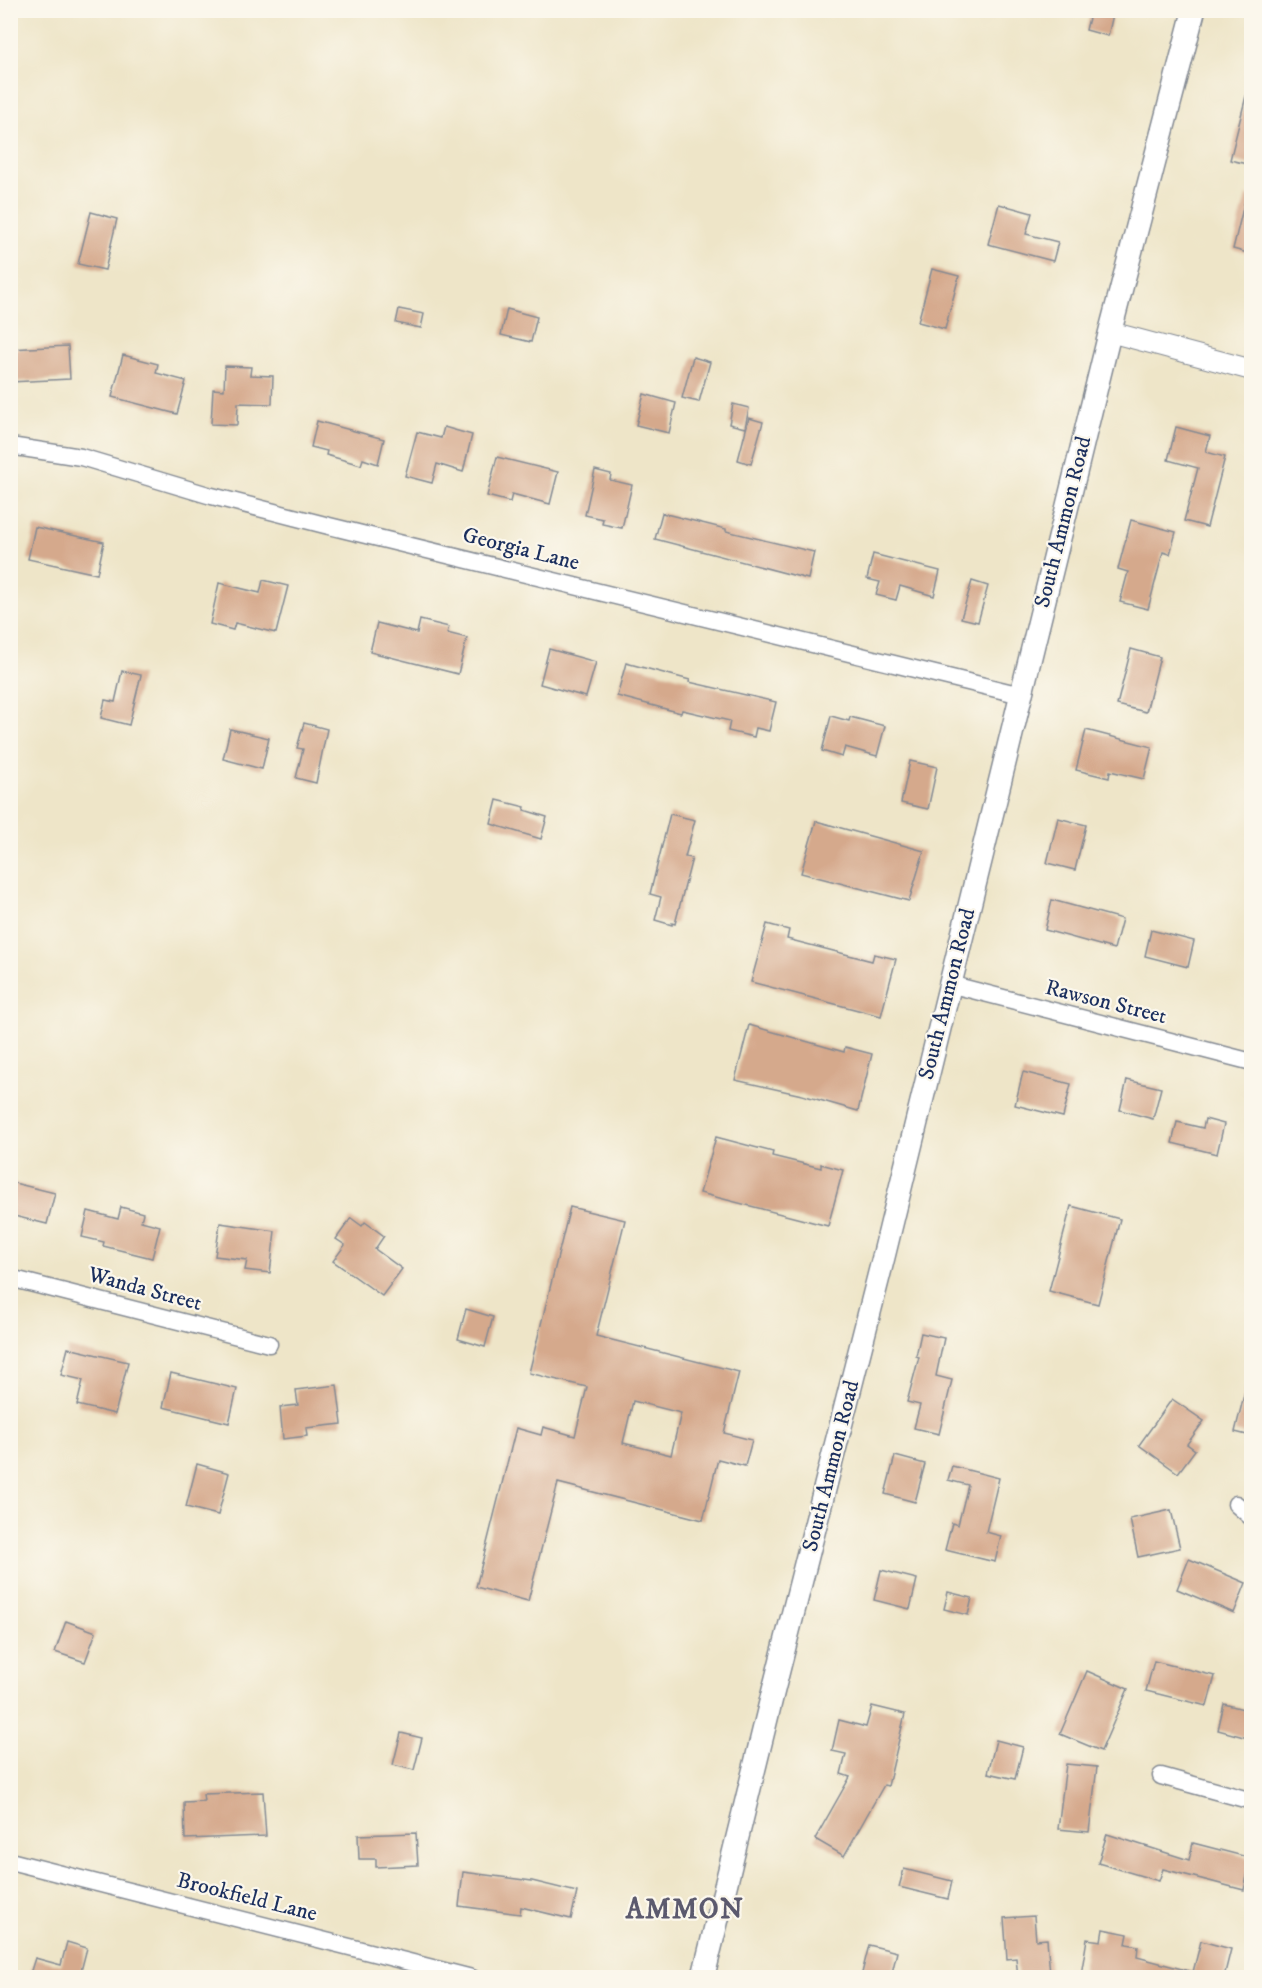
<svg xmlns="http://www.w3.org/2000/svg" width="1262" height="1988" viewBox="0 0 1262 1988" font-family="'IM FELL DW Pica',serif">
  <style>
    .building { fill: #d5a98c; fill-rule: evenodd }
    .lines { fill: none; stroke-linecap: round; stroke-linejoin: round }
    .minor-casing { stroke: #848a93; stroke-width: 19 }
    .tertiary-casing { stroke: #848a93; stroke-width: 22 }
    .secondary-casing { stroke: #848a93; stroke-width: 25 }
    .minor { stroke: #fff; stroke-width: 16 }
    .tertiary { stroke: #fff; stroke-width: 20 }
    .secondary { stroke: #fff; stroke-width: 22 }
    .labels { text-anchor: middle; dominant-baseline: central; stroke-width: 4.5; stroke-linejoin: round; paint-order: stroke }
    .street-label { font-size: 22px; fill: #1b2f5e; stroke: #fbf7ec }
    .district-label { font-size: 28px; font-weight: bold; letter-spacing: 1.5px; fill: #5c5a6e; stroke: #fbf7ec }
  </style>
  <rect width="100%" height="100%" fill="#fbf7ec"/>
  <filter id="ink" filterUnits="userSpaceOnUse"><feTurbulence type="fractalNoise" baseFrequency=".0167" numOctaves="2"/><feDisplacementMap in="SourceGraphic" scale="12" xChannelSelector="R" yChannelSelector="G"/><feConvolveMatrix kernelMatrix="1 2 1 2 8 2 1 2 1" color-interpolation-filters="sRGB"/></filter>
  <filter id="wash" filterUnits="userSpaceOnUse"><feTurbulence type="fractalNoise" baseFrequency=".008" numOctaves="4" result="noise"/><feDisplacementMap in="SourceGraphic" scale="24" xChannelSelector="R" yChannelSelector="G"/><feGaussianBlur stdDeviation="1.35" result="paint"/><feColorMatrix in="noise" values="0 0 0 0 0 0 0 0 0 0 0 0 0 0 0 0 0 1.4 0 .05"/><feComposite in="paint" operator="in"/></filter>
  <g filter="url(#wash)">
    <rect width="100%" height="100%" fill="#eee5c8"/>
    <g id="blocks">
      <!-- building -->
      <g class="building">
        <polygon points="1091,10 1114,10 1108,36 1086,30"/>
        <polygon points="1246,96 1251,96 1251,165 1230,160"/>
        <polygon points="1246,196 1251,197 1251,254 1233,249"/>
        <polygon points="999,204 1032,213 1026,234 1058,242 1053,261 988,244"/>
        <polygon points="91,212 117,219 105,270 78,264"/>
        <polygon points="932,269 959,276 945,329 918,322"/>
        <polygon points="399,309 424,314 421,328 396,323"/>
        <polygon points="507,309 537,317 531,342 501,335"/>
        <polygon points="68,346 70,379 10,382 10,349"/>
        <polygon points="123,355 158,364 156,373 186,381 177,414 112,397"/>
        <polygon points="693,357 710,362 699,402 682,398"/>
        <polygon points="225,366 251,367 250,375 273,376 272,404 238,403 237,425 211,424 213,389 224,390"/>
        <polygon points="644,394 676,403 669,433 636,425"/>
        <polygon points="733,404 749,408 745,428 729,424"/>
        <polygon points="749,418 763,422 751,464 738,460"/>
        <polygon points="317,421 384,439 378,464 363,459 361,465 326,455 327,451 311,447"/>
        <polygon points="444,427 472,435 463,472 437,464 432,483 405,476 417,432 441,438"/>
        <polygon points="1176,427 1210,436 1206,452 1225,457 1207,527 1184,521 1198,468 1168,460"/>
        <polygon points="497,457 558,472 550,504 512,494 510,502 487,496"/>
        <polygon points="595,470 611,474 610,480 632,485 622,528 602,524 603,519 585,515"/>
        <polygon points="662,513 726,529 726,531 814,552 808,579 655,539"/>
        <polygon points="1131,520 1176,532 1170,554 1163,552 1148,609 1120,602 1128,572 1118,569"/>
        <polygon points="35,527 104,542 97,574 28,559"/>
        <polygon points="873,554 940,571 934,596 900,586 896,600 876,595 880,582 867,579"/>
        <polygon points="263,580 288,586 276,633 235,623 233,630 210,624 219,583 260,593"/>
        <polygon points="972,581 988,586 978,622 961,618"/>
        <polygon points="420,620 449,627 447,633 467,638 458,674 370,652 377,623 417,633"/>
        <polygon points="549,649 596,662 586,697 540,684"/>
        <polygon points="1131,649 1160,657 1146,712 1117,705"/>
        <polygon points="626,663 690,680 689,682 776,702 769,731 756,728 754,737 728,731 730,721 682,710 681,713 617,696"/>
        <polygon points="122,671 141,675 129,725 101,718 105,700 115,702"/>
        <polygon points="831,716 849,721 850,717 885,726 877,756 845,747 842,757 822,751"/>
        <polygon points="304,723 327,729 316,783 296,778 303,749 297,748"/>
        <polygon points="230,729 269,738 262,769 223,759"/>
        <polygon points="1086,730 1152,747 1144,779 1110,771 1109,778 1076,770"/>
        <polygon points="910,761 937,767 928,809 901,803"/>
        <polygon points="497,800 525,807 524,810 547,817 541,839 491,824"/>
        <polygon points="670,814 695,820 685,857 692,858 675,924 672,923 672,925 655,920 661,897 650,894"/>
        <polygon points="1058,818 1086,825 1075,870 1047,863"/>
        <polygon points="816,821 924,851 909,901 801,873"/>
        <polygon points="1052,900 1122,919 1114,949 1045,930"/>
        <polygon points="767,924 789,930 787,939 872,961 874,954 896,959 881,1016 751,982"/>
        <polygon points="1151,930 1194,941 1188,967 1145,956"/>
        <polygon points="749,1025 844,1052 845,1047 872,1054 858,1111 802,1095 735,1080"/>
        <polygon points="1023,1072 1071,1084 1063,1117 1015,1105"/>
        <polygon points="1127,1080 1161,1088 1153,1119 1120,1110"/>
        <polygon points="1205,1119 1224,1124 1217,1154 1172,1143 1177,1122 1203,1128"/>
        <polygon points="716,1137 773,1152 772,1156 821,1168 821,1164 843,1170 828,1226 700,1193"/>
        <polygon points="10,1182 55,1193 47,1224 10,1215"/>
        <polygon points="1071,1206 1120,1219 1098,1304 1049,1291"/>
        <polygon points="121,1207 143,1213 141,1221 160,1226 152,1258 103,1246 104,1242 82,1237 88,1211 118,1219"/>
        <path d="M 570,1207 L 625,1220 L 596,1336 L 739,1372 L 724,1433 L 752,1440 L 745,1466 L 718,1459 L 703,1520 L 558,1483 L 528,1601 L 476,1587 L 516,1428 L 541,1435 L 543,1427 L 575,1436 L 587,1387 L 529,1373 ZM 633,1401 L 681,1413 L 671,1455 L 623,1443 Z"/>
        <polygon points="351,1218 362,1226 365,1222 384,1236 375,1249 402,1269 382,1296 333,1261 345,1245 336,1239"/>
        <polygon points="220,1223 275,1231 270,1273 245,1270 247,1260 215,1256"/>
        <polygon points="466,1309 493,1317 485,1347 458,1339"/>
        <polygon points="921,1333 944,1338 936,1376 952,1380 939,1434 914,1428 920,1405 907,1402 919,1357 916,1356"/>
        <polygon points="68,1348 128,1362 115,1414 77,1405 83,1380 61,1375"/>
        <polygon points="171,1373 237,1389 229,1423 163,1407"/>
        <polygon points="337,1385 342,1424 306,1428 307,1436 283,1439 280,1407 298,1405 296,1390"/>
        <polygon points="1246,1387 1251,1387 1251,1436 1235,1432"/>
        <polygon points="1172,1399 1204,1421 1187,1444 1195,1450 1178,1473 1139,1445"/>
        <polygon points="895,1456 925,1464 915,1502 885,1494"/>
        <polygon points="197,1464 229,1473 218,1515 186,1507"/>
        <polygon points="952,1466 999,1478 986,1532 1001,1536 995,1562 945,1550 952,1523 958,1525 968,1485 948,1480"/>
        <polygon points="1171,1510 1180,1548 1138,1557 1130,1519"/>
        <polygon points="1189,1559 1246,1583 1234,1613 1177,1589"/>
        <polygon points="881,1570 917,1579 910,1609 874,1600"/>
        <polygon points="948,1592 972,1598 968,1615 944,1609"/>
        <polygon points="66,1621 96,1632 85,1662 55,1652"/>
        <polygon points="1154,1661 1215,1676 1207,1706 1146,1691"/>
        <polygon points="1087,1671 1128,1689 1101,1751 1060,1734"/>
        <polygon points="1224,1704 1251,1711 1251,1739 1218,1730"/>
        <polygon points="872,1706 905,1714 888,1786 884,1785 844,1856 815,1839 850,1777 841,1774 846,1754 832,1751 839,1720 866,1727"/>
        <polygon points="401,1733 422,1738 414,1770 393,1765"/>
        <polygon points="996,1740 1023,1747 1015,1779 988,1773"/>
        <polygon points="1066,1764 1097,1767 1089,1832 1058,1829"/>
        <polygon points="263,1792 266,1836 185,1839 184,1802 204,1801 203,1794"/>
        <polygon points="416,1833 418,1865 376,1867 376,1859 359,1859 358,1835"/>
        <polygon points="1107,1834 1189,1860 1193,1843 1251,1858 1244,1890 1163,1869 1159,1881 1098,1863"/>
        <polygon points="904,1869 952,1881 948,1899 899,1887"/>
        <polygon points="463,1872 532,1881 577,1892 571,1919 521,1907 520,1914 459,1906"/>
        <polygon points="1034,1916 1036,1940 1047,1939 1050,1974 1018,1977 1016,1958 1007,1959 1004,1918"/>
        <polygon points="1103,1929 1128,1934 1126,1944 1138,1946 1137,1957 1193,1972 1201,1941 1231,1949 1224,1977 1093,1977 1081,1975 1087,1939 1101,1941"/>
        <polygon points="67,1942 87,1948 81,1971 89,1973 88,1977 29,1977 35,1958 61,1965"/>
        <polygon points="869,1945 897,1952 891,1977 861,1977"/>
      </g>
    </g>
  </g>
  <g filter="url(#ink)">
    <use href="#blocks" fill-opacity="0" stroke="#848a93" stroke-width="1.5"/>
    <g class="lines">
      <defs>
        <g id="minor">
          <polyline points="10,446 81,457 208,495 325,525 1021,695"/>
          <polyline points="949,984 1252,1062"/>
          <polyline points="10,1278 269,1344"/>
          <polyline points="1236,1504 1252,1518"/>
          <polyline points="1161,1776 1252,1801"/>
          <polyline points="10,1861 472,1978"/>
        </g>
        <polyline id="tertiary" points="1110,332 1252,370"/>
        <polyline id="secondary" points="703,1978 773,1692 883,1259 1110,332 1194,10"/>
      </defs>
      <!-- minor casing -->
      <use href="#minor" class="minor-casing"/>
      <!-- tertiary casing -->
      <use href="#tertiary" class="tertiary-casing"/>
      <!-- secondary casing -->
      <use href="#secondary" class="secondary-casing"/>
      <!-- minor -->
      <use href="#minor" class="minor"/>
      <!-- tertiary -->
      <use href="#tertiary" class="tertiary"/>
      <!-- secondary -->
      <use href="#secondary" class="secondary"/>
    </g>
  </g>
  <g class="labels">
    <!-- street labels -->
    <g class="street-label">
      <text transform="translate(1063 522) rotate(-76)">South Ammon Road</text>
      <text transform="translate(521 549) rotate(14)">Georgia Lane</text>
      <text transform="translate(947 994) rotate(-76)">South Ammon Road</text>
      <text transform="translate(1106 1002) rotate(14)">Rawson Street</text>
      <text transform="translate(145 1289) rotate(15)">Wanda Street</text>
      <text transform="translate(831 1466) rotate(-76)">South Ammon Road</text>
      <text transform="translate(247 1897) rotate(14)">Brookfield Lane</text>
    </g>
    <!-- district labels -->
    <g class="district-label">
      <text x="685" y="1909">AMMON</text>
    </g>
  </g>
  <!-- margin -->
  <rect width="1262" height="1988" fill="none" stroke="#fbf7ec" stroke-width="36"/>
</svg>
